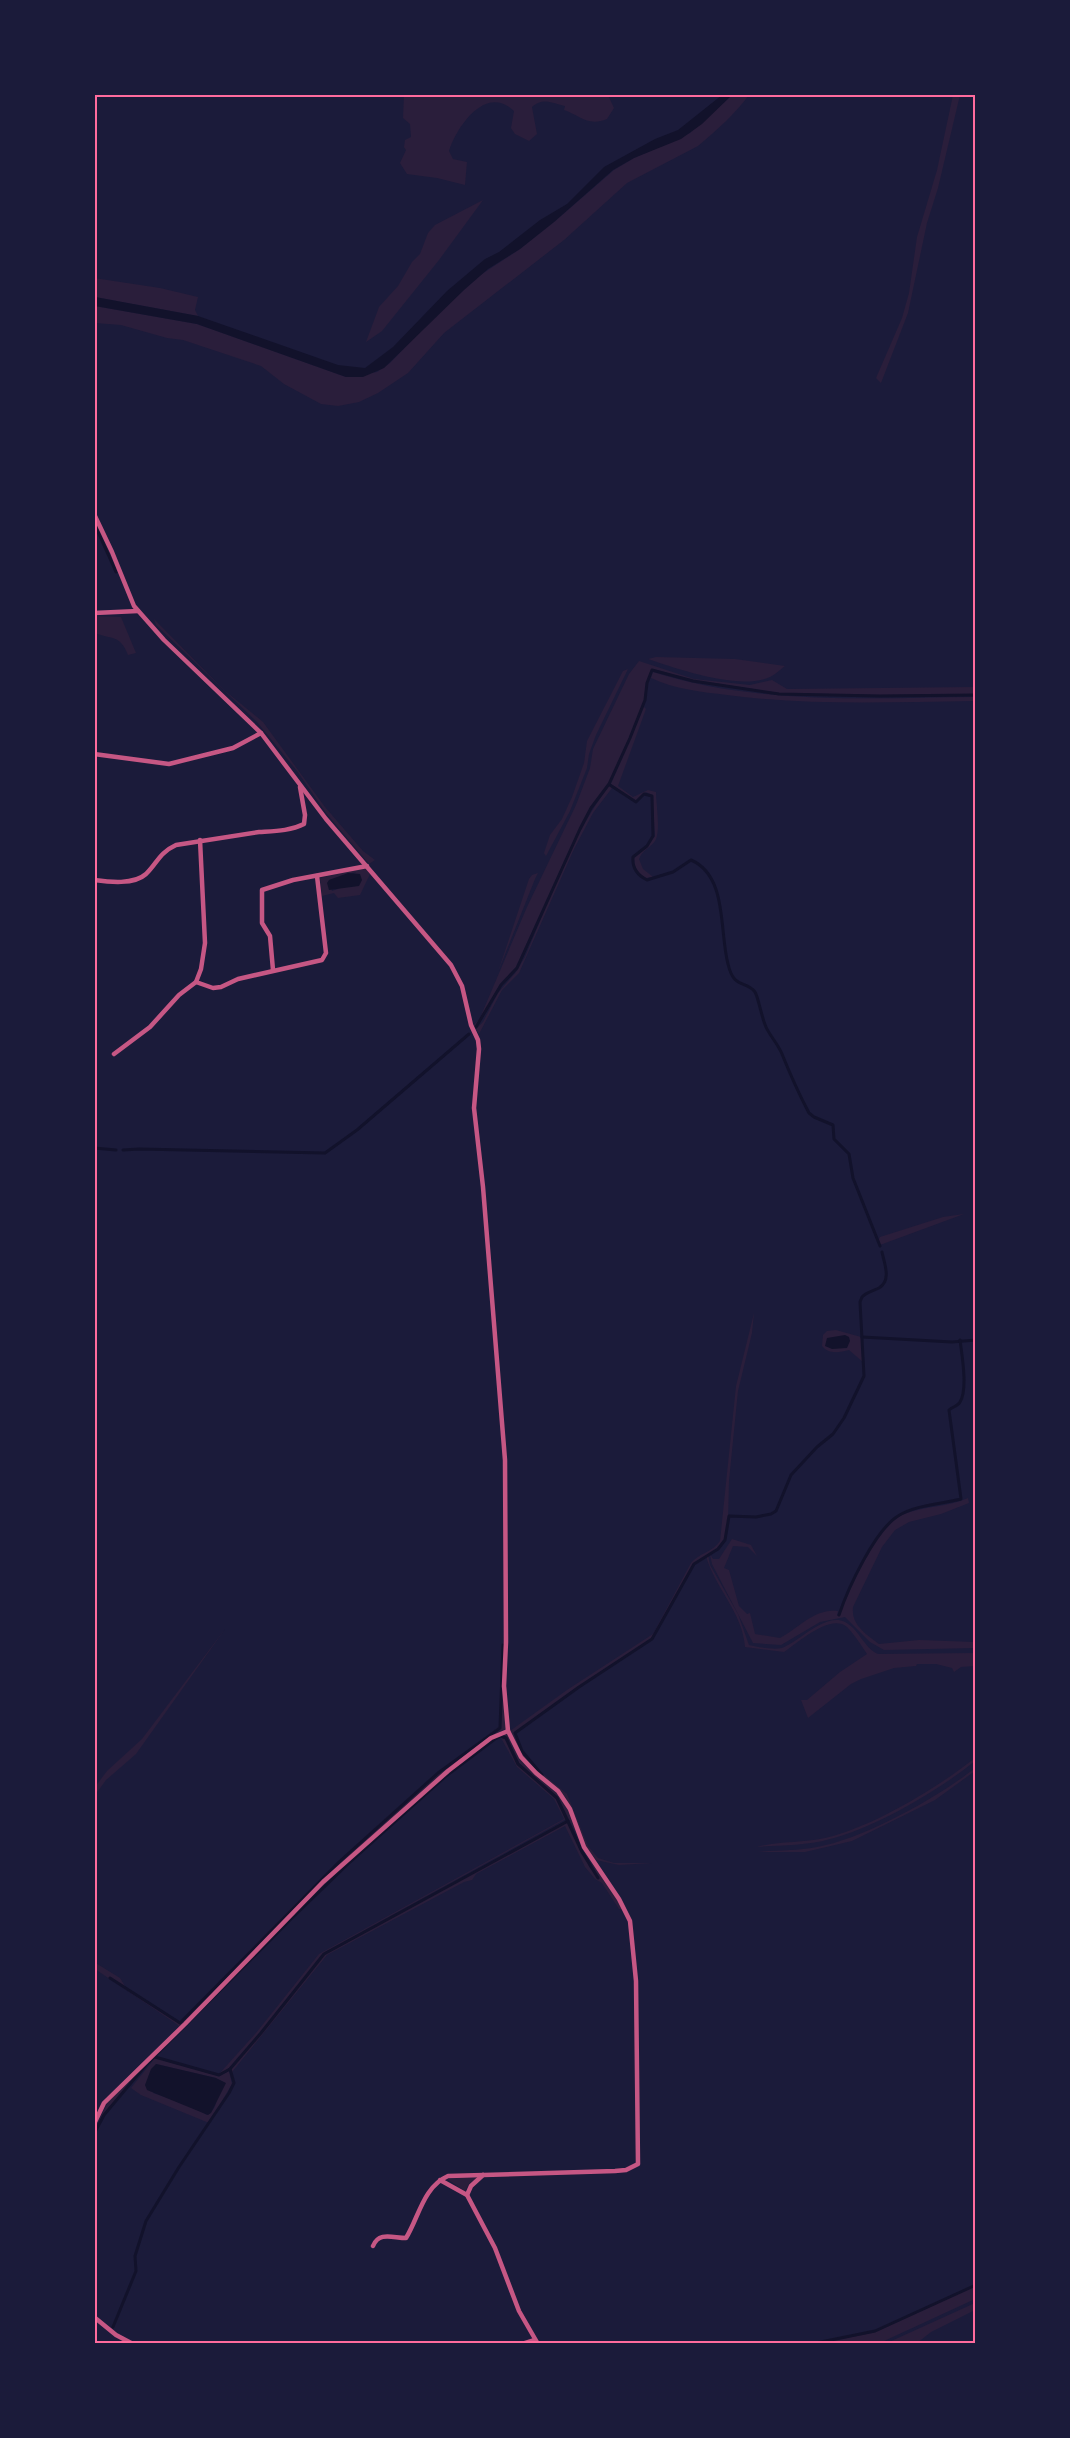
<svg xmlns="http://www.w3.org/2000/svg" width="1070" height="2438" viewBox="0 0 1070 2438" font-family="Montserrat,sans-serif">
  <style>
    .green { fill: #2a1e3b; fill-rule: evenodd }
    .water { fill: #12122b }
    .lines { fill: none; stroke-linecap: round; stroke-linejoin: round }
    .stream { stroke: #12122b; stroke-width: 3 }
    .minor { stroke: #c65784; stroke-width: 4.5 }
    .neatline { fill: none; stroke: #ff6b9d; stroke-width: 2 }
  </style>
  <rect width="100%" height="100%" fill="#1b1b3a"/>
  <!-- green -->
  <g class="green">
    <path d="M 404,94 L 608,95 L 614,108 L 607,119 C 588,127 579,115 564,110 L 565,106 C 551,103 543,97 532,107 L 537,134 L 529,141 L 515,134 L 511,128 L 514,111 C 486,84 457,126 449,151 L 453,159 L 467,162 L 465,185 L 437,178 L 407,174 L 400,163 L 406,150 L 404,147 L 405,140 L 411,137 L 410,124 L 403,118 Z"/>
    <path d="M 732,95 L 749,95 C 735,114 717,130 698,146 L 627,183 L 564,240 L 444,333 L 408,373 L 378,393 L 359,402 L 338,406 L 321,404 L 284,384 L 261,366 L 183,340 L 167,338 L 121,325 L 95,323 L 95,306 L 197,324 L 346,377 L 377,372 L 390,363 L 440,311 L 482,274 L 520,249 L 554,222 L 614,170 L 634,158 L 690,133 Z"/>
    <polygon points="953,95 960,95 938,188 927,223 908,313 881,383 876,378 902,318 909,293 917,237 937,170"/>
    <polygon points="483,200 439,260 382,331 366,342 379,307 398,286 412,262 420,254 428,233 435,225"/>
    <polygon points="94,278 160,288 198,297 195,310 198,316 95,297"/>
    <path d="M 95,616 L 121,617 L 136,653 L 128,655 C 120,634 112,640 95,633 Z"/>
    <polygon points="154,619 224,690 263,722 325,807 363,851 375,860 369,864 326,813 297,771 257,722 156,625"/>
    <path d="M 656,657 L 735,659 L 785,666 C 781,669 776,674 770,677 C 740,691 678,669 648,659 Z"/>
    <polygon points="639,661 694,679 750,685 772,680 787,689 975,687 975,694 880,695 779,693 694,680 652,669 646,683 645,699 629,738 608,784 590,808 579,829 516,967 500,984 481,1021 475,1027 474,1025 480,1018 527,907 576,805 590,768 593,749 629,674"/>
    <polygon points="628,669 596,735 589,754 587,768 570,811 546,856 544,853 550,835 562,819 572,797 584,763 587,741 623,671"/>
    <path d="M 653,672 C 756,705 869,698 975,697 L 975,701 C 892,702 809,706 727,695 C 702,692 674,689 651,678 Z"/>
    <path d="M 644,707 L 646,709 L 618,786 L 633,797 L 648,790 L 656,792 C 656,804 661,832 655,841 C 650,848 642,850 639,859 L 643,869 L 653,877 L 646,878 C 637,874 632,864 635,854 L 648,845 L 655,836 L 652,795 L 646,792 L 635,801 L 611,784 Z"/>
    <path d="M 609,786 L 612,788 L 593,813 L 574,849 L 519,973 L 502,990 L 479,1034 L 476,1029 L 483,1022 L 498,993 L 516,972 L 525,957 C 550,900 571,836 609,786 Z"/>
    <path d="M 365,868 L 370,874 L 360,895 L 338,898 L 334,893 L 322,896 L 320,878 ZM 356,872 L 338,889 L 332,891 L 329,880 Z"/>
    <polygon points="538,873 535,879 498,972 529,879 532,875"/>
    <polygon points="964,1214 880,1245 878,1241 880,1237 943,1217"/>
    <path d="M 754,1313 L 752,1333 L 738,1391 L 729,1481 L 728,1523 L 724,1539 L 718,1548 L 694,1564 L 651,1639 L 579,1686 L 515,1732 L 521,1751 L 541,1776 L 521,1756 L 510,1731 L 567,1690 L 653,1634 L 691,1563 C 699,1553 713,1552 720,1541 L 736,1386 Z"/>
    <path d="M 836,1330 L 861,1337 L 863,1362 L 849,1350 C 840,1352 829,1355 822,1346 L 823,1335 L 827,1331 Z"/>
    <path d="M 968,1498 L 969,1503 L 941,1514 L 909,1522 L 895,1530 L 882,1547 L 853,1607 C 851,1625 866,1634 879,1644 L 919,1640 L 975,1642 L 975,1648 L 884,1650 L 870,1642 L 845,1617 L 820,1622 L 781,1645 L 753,1643 L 712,1564 L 710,1554 L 713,1559 L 719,1559 L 732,1539 L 751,1545 L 757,1556 L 748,1547 L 733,1546 L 724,1568 L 729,1570 L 739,1606 L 747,1614 L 750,1613 L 755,1634 L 780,1638 C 800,1627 815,1608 838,1611 L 837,1615 L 839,1616 C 850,1589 877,1525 904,1514 C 924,1506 948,1507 968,1498 Z"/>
    <path d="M 708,1555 L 710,1565 L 738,1614 L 749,1645 C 758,1647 773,1650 782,1648 C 799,1642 825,1612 845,1622 C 859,1629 864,1648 878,1654 L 975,1653 L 975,1666 L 961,1667 L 954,1672 L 952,1668 L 936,1664 L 917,1664 L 916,1666 L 894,1668 L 861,1679 L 851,1684 L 808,1718 L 801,1700 L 807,1700 L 840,1672 L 867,1654 C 861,1645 854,1634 847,1627 C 830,1613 798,1643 784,1652 L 745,1647 C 743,1613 715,1588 706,1556 Z"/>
    <path d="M 505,1608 L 507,1728 L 491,1737 L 322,1881 L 179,2028 L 178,2025 L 95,1969 L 94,1962 L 120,1978 L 126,1988 L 180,2022 C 281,1918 381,1811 499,1727 Z"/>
    <polygon points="225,1629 136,1754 106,1780 95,1795 95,1787 107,1771 142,1739"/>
    <polygon points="506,1733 525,1764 558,1791 569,1809 584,1848 624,1909 619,1909 602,1883 595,1879 585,1867 565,1826 476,1874 472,1880 464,1882 327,1955 232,2072 231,2069 324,1955 564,1823 568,1822 590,1868 599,1878 558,1798 519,1763 506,1737 504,1736 495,1738 445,1776 328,1882 145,2065 103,2115 95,2132 95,2128 108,2102 323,1884 448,1773 492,1739"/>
    <polygon points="501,1738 505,1739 517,1764 556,1799 566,1819 323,1953 260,2032 229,2068 219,2074 256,2033 319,1954 564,1819 554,1799 517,1767"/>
    <path d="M 975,1758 L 975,1761 C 941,1789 873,1829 830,1839 C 806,1846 781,1845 757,1847 C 779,1841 802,1843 825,1838 C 873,1827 937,1788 975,1758 Z"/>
    <path d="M 975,1768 L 975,1771 L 935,1800 L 852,1841 L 805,1852 L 757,1852 C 777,1850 797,1851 817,1847 C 863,1839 939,1797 975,1768 Z"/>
    <polygon points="543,1774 567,1794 588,1846 598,1858 614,1863 652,1863 619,1865 596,1860 586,1847 566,1798 543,1777"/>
    <path d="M 155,2058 L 219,2076 L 229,2071 L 232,2084 L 209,2123 L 141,2095 L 131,2088 ZM 156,2064 L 216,2078 C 216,2091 221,2107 207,2115 L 184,2103 L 153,2093 Z"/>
    <polygon points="460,2178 477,2178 469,2184 465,2191 447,2179"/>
    <polygon points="975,2286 975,2299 882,2342 823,2343 876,2332"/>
    <polygon points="975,2303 975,2310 931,2332 917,2343 887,2343"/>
  </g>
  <!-- water -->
  <g class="water">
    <polygon points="722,95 732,95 702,124 681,139 634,158 613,170 554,222 520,249 488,269 465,289 384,368 363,377 346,377 197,324 95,306 95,297 198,316 338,365 365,368 393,347 447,291 485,259 499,252 540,220 567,204 604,167 655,139 678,130"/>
    <polygon points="348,873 360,874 362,880 359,886 329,890 327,883 329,880"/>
    <polygon points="845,1335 849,1337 850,1341 847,1348 832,1349 825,1346 827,1338"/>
    <polygon points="156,2064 216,2078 226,2083 211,2113 208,2115 147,2090 145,2085 151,2069"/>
  </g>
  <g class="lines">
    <!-- stream -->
    <g class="stream">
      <polyline points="94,523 116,572"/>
      <path d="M 610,785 L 636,802 L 644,794 L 652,796 L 653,836 L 647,846 L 633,857 C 632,867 637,875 647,880 L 650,879 L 673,872 L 691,860 C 728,876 719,931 728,964 C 734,990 746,980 755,992 C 758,996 762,1019 766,1027 C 770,1036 778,1044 782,1054 C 790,1074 799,1094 809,1113 L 814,1117 L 833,1125 L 834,1139 L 849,1154 L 853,1178 L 880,1246"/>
      <polyline points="476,1027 501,985 517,968 580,829 591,808 609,784 630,738 645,700 647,683 652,670 693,681 779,694 880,696 976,695"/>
      <polyline points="94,1148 116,1150"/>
      <polyline points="123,1150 139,1149 325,1153 357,1130 469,1034"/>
      <polyline points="862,1337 952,1342 976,1340"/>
      <path d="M 839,1615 C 848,1588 875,1530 898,1516 C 915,1505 942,1504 961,1499 L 949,1410 C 952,1407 958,1406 960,1402 C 968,1389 962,1356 960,1340"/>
      <path d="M 542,1775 L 522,1751 L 515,1733 L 579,1687 L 652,1639 L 694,1564 L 718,1549 L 725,1540 L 729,1516 L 756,1517 L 771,1514 L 776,1511 L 791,1475 L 817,1447 L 833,1434 L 844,1418 L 864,1376 L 860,1302 L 862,1297 C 867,1292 873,1291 879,1288 C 892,1280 884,1263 882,1252"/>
      <polyline points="110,1978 180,2023 339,1862 438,1773 500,1728 503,1645"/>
      <polyline points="155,2057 219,2075 230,2069 261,2033 324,1954 568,1821"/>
      <polyline points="94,2134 104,2115 146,2065 291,1919 349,1863 446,1776 495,1739 501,1736 506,1738 518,1764 557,1798 582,1852 598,1878"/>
      <polyline points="113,2327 136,2271 135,2256 146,2221 179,2167 229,2093 234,2083 230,2069"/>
      <polyline points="811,2344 875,2331 976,2285"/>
    </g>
    <!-- minor -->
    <g class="minor">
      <path d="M 94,514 L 112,552 L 134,606 L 164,640 L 261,733 L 326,819 L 451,965 L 462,986 L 471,1025 L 478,1040 L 479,1049 L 474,1108 L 483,1187 L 505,1460 L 506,1642 L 504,1686 L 508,1731 L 521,1757 L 536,1773 L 558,1791 L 570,1809 L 584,1847 L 619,1899 L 630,1921 L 636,1981 L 638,2164 L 626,2170 L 615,2171 L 448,2176 C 423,2187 419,2217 406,2238 C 393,2238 379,2231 373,2246"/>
      <polyline points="94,613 138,611"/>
      <polyline points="94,754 169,764 233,748 261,733"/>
      <path d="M 94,880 C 109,882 134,885 146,874 C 158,862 159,853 176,845 L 259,832 C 275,831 290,831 304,824 L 305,815 L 300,787"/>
      <polyline points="273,970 270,936 262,923 262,890 293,880 367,866"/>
      <polyline points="196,982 213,988 221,987 238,979 322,960 326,953 317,876"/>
      <polyline points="114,1054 150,1027 179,995 196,982 201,969 205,943 200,840"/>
      <polyline points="94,2124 104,2103 185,2024 323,1882 448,1771 491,1738 508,1731"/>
      <polyline points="440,2180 467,2195 495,2248 519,2311 538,2344"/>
      <polyline points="467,2195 471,2186 483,2175"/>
      <polyline points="94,2317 116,2335 133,2344"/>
      <polyline points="522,2344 535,2340"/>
    </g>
  </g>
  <!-- border -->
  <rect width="1070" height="2438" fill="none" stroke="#1b1b3a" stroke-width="192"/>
  <rect x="96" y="96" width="878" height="2246" class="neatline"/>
</svg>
